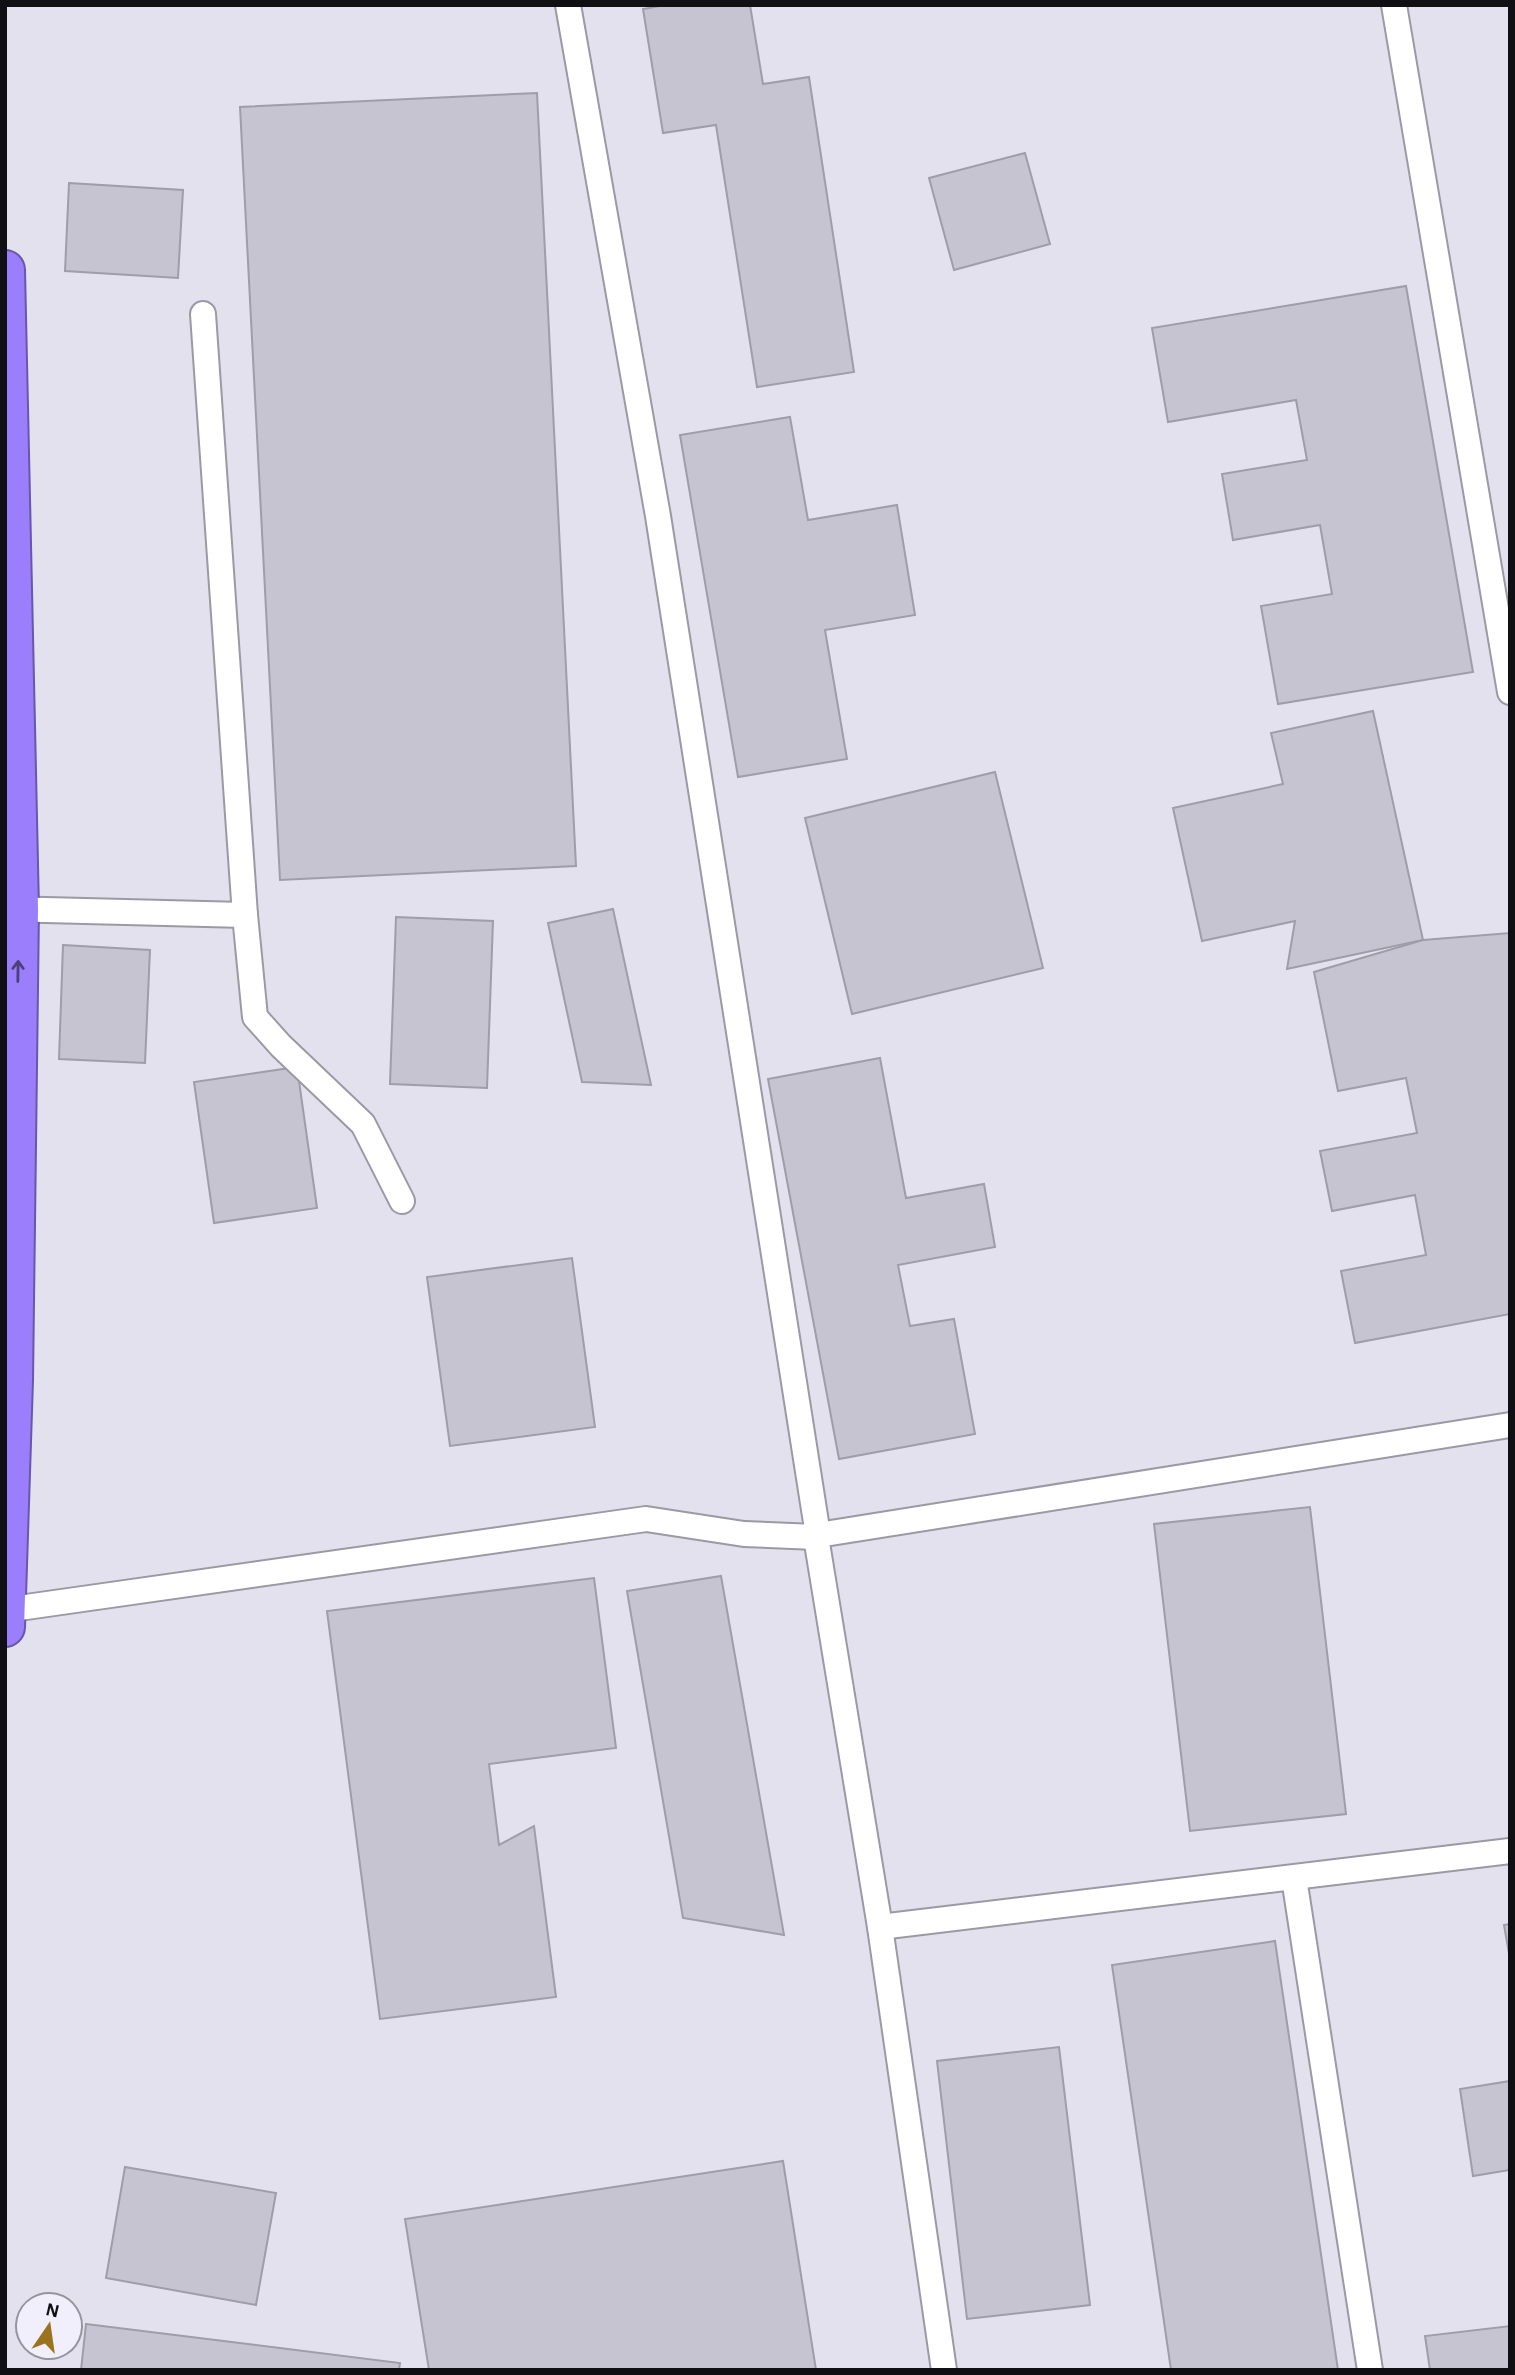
<svg xmlns="http://www.w3.org/2000/svg" width="1515" height="2375" viewBox="0 0 1515 2375" font-family="'Alegreya Sans',sans-serif">
  <style>
    .building { fill: #c5c4d0; stroke: #9e9da8; stroke-width: 2 }
    .lines { fill: none; stroke-linecap: round; stroke-linejoin: round }
    .lane-casing { stroke: #9b99a4; stroke-width: 28 }
    .highway-casing { stroke: #6a57aa; stroke-width: 42 }
    .lane { stroke: #fff; stroke-width: 24 }
    .highway { stroke: #9a7efb; stroke-width: 38 }
    .oneway { stroke: #4e417b }
  </style>
  <rect width="100%" height="100%" fill="#e3e1ed"/>
  <!-- building -->
  <g class="building">
    <polygon points="665,5 750,5 763,84 809,77 854,372 757,387 716,125 663,133 643,9"/>
    <polygon points="537,93 576,866 280,880 240,107"/>
    <polygon points="1025,153 1050,244 954,270 929,178"/>
    <polygon points="69,183 183,190 178,278 65,271"/>
    <polygon points="1406,286 1473,672 1278,704 1261,606 1332,594 1320,525 1233,540 1222,474 1307,460 1296,400 1168,422 1152,328"/>
    <polygon points="790,417 808,520 897,505 915,615 825,630 847,759 738,777 680,435"/>
    <polygon points="1373,711 1423,940 1287,969 1295,921 1202,941 1173,808 1283,784 1271,733"/>
    <polygon points="995,772 1043,968 852,1014 805,818"/>
    <polygon points="613,909 651,1085 582,1082 548,923"/>
    <polygon points="396,917 493,921 487,1088 390,1084"/>
    <polygon points="1510,933 1510,1314 1355,1343 1341,1271 1426,1255 1415,1195 1332,1211 1320,1151 1417,1133 1406,1078 1338,1091 1314,972 1423,940"/>
    <polygon points="63,945 150,950 145,1063 59,1059"/>
    <polygon points="880,1058 906,1198 984,1184 995,1247 898,1265 910,1326 954,1319 975,1434 839,1459 768,1079"/>
    <polygon points="297,1067 317,1208 214,1223 194,1082"/>
    <polygon points="572,1258 595,1427 450,1446 427,1277"/>
    <polygon points="1310,1507 1346,1814 1190,1831 1154,1524"/>
    <polygon points="721,1576 784,1935 683,1918 627,1591"/>
    <polygon points="594,1578 616,1748 489,1764 499,1845 534,1826 556,1997 380,2019 327,1611"/>
    <polygon points="1510,1924 1510,1959 1504,1925"/>
    <polygon points="1275,1941 1338,2370 1171,2370 1112,1965"/>
    <polygon points="1059,2047 1090,2305 967,2319 937,2061"/>
    <polygon points="1510,2081 1510,2170 1473,2176 1460,2089"/>
    <polygon points="783,2161 816,2370 429,2370 405,2219"/>
    <polygon points="125,2167 276,2193 256,2305 106,2278"/>
    <polygon points="86,2324 400,2363 399,2370 81,2370"/>
    <polygon points="1510,2326 1510,2370 1430,2370 1425,2336"/>
  </g>
  <g class="lines">
    <defs>
      <g id="lane">
        <polyline points="568,5 658,516 818,1535 816,1537 880,1927 944,2370"/>
        <polyline points="1394,5 1510,692"/>
        <polyline points="203,314 245,915 255,1017 281,1046 363,1124 402,1201"/>
        <polyline points="5,909 245,915"/>
        <polyline points="818,1535 1510,1425"/>
        <polyline points="5,1610 646,1519 744,1534 816,1537"/>
        <polyline points="1294,1878 1370,2370"/>
        <polyline points="880,1927 1510,1851"/>
      </g>
      <polyline id="highway" points="5,270 19,909 13,1380 5,1627"/>
    </defs>
    <!-- lane casing -->
    <use href="#lane" class="lane-casing"/>
    <!-- highway casing -->
    <use href="#highway" class="highway-casing"/>
    <!-- lane -->
    <use href="#lane" class="lane"/>
    <!-- highway -->
    <use href="#highway" class="highway"/>
  </g>
  <!-- one-way arrows -->
  <defs><path id="oneway-shaft" d="M-6 0H5M1.5-3L5.5 0L1.5 3" fill="none" stroke-width="1.6" stroke-linecap="round" stroke-linejoin="round" transform="scale(1.75)"/></defs>
  <use class="oneway" href="#oneway-shaft" transform="translate(18 971) rotate(-89)"/>
  <!-- border -->
  <rect width="1515" height="2375" fill="none" stroke="#100f13" stroke-width="14"/>
  <!-- north arrow -->
  <g transform="translate(49 2326) rotate(13)"><circle r="33" fill="#f0effb" stroke="#96959e" stroke-width="2"/>
  <path d="M0-5L12 26L0 18L-12 26Z" fill="#9b731f"/>
  <text y="-10" font-size="19" font-weight="bold" text-anchor="middle" fill="#100f13">N</text>
  </g>
</svg>
